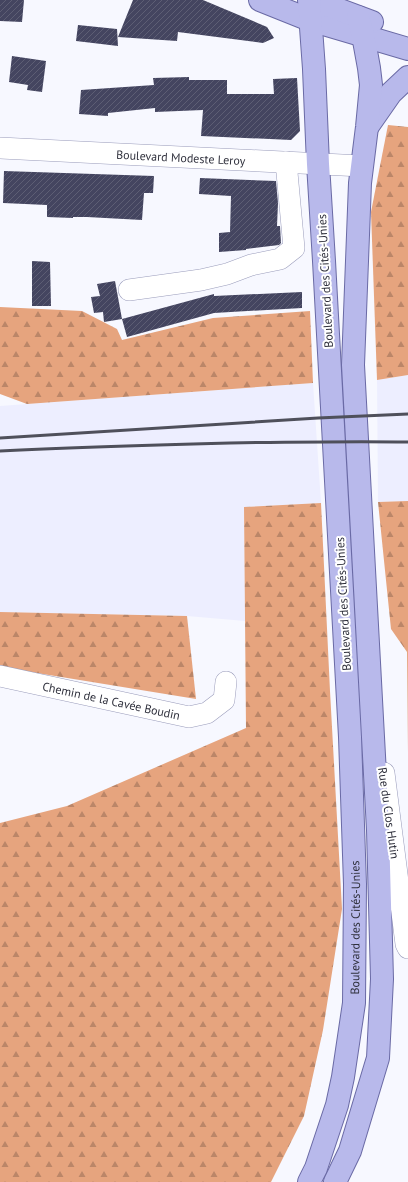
<svg xmlns="http://www.w3.org/2000/svg" width="408" height="1182" viewBox="0 0 408 1182" font-family="'PT Sans',sans-serif">
  <style>
    .built { fill: #edeeff }
    .forest { fill: url(#forest-firs) }
    .building { fill: url(#building-hatch) }
    .lines { fill: none; stroke-linecap: round; stroke-linejoin: round }
    .street-casing { stroke: #9a9cbb; stroke-width: 22 }
    .primary-casing { stroke: #6a6aa5; stroke-width: 24 }
    .street { stroke: #fff; stroke-width: 21 }
    .primary { stroke: #b8b9eb; stroke-width: 22 }
    .rail { stroke: #4f505b; stroke-width: 3 }
    .labels { text-anchor: middle; dominant-baseline: central; stroke-width: 4; stroke-linejoin: round; paint-order: stroke }
    .street-label { font-size: 12px; fill: #2f303c; stroke: #fff }
  </style>
  <defs>
    <pattern id="forest-firs" width="22" height="20" patternUnits="userSpaceOnUse"><rect width="22" height="20" fill="#e6a47e"/><path d="M5 1l3.5 6h-7zM16 11l3.5 6h-7z" fill="#bb8668"/></pattern>
    <pattern id="building-hatch" width="6" height="6" patternUnits="userSpaceOnUse"><rect width="6" height="6" fill="#444560"/><path d="M-1 1l2-2M0 6l6-6M5 7l2-2" fill="none" stroke="#5d5e74"/></pattern>
  </defs>
  <rect width="100%" height="100%" fill="#f7f8ff"/>
  <!-- built -->
  <g class="built">
    <polygon points="408,375 408,501 378,502 377,380"/>
    <polygon points="313,383 321,503 244,507 245,621 187,616 0,612 0,406"/>
  </g>
  <!-- forest -->
  <g class="forest">
    <polygon points="388,125 408,127 408,375 377,380 371,212"/>
    <polygon points="0,307 82,311 117,329 122,340 213,318 310,311 313,383 27,404 0,394"/>
    <polygon points="408,501 408,753 407,652 391,629 378,502"/>
    <polygon points="321,503 330,691 342,909 323,1030 304,1116 271,1182 0,1182 0,823 67,806 246,728 244,507"/>
    <polygon points="0,612 187,616 196,699 0,667"/>
  </g>
  <!-- building -->
  <g class="building">
    <polygon points="0,0 24,0 22,22 0,21"/>
    <polygon points="133,0 203,0 267,27 274,38 263,43 178,32 177,41 118,37"/>
    <polygon points="78,25 117,29 118,46 76,41"/>
    <polygon points="12,56 46,61 42,92 27,90 28,85 9,82"/>
    <polygon points="189,77 189,80 227,80 227,94 274,94 273,79 297,78 300,131 291,140 201,136 203,110 155,112 155,108 108,113 108,116 79,114 81,90 154,85 153,78"/>
    <polygon points="4,171 154,176 153,193 144,193 142,220 87,217 73,217 73,218 47,217 47,205 3,203"/>
    <polygon points="200,178 276,181 278,203 277,226 280,226 281,243 279,245 246,249 246,250 219,252 219,233 230,232 231,196 199,194"/>
    <polygon points="32,261 50,262 51,306 32,306"/>
    <polygon points="115,281 122,319 104,322 103,312 94,313 91,297 100,296 97,284"/>
    <polygon points="302,292 302,308 214,313 127,337 122,319 214,294 214,296"/>
  </g>
  <g class="lines">
    <defs>
      <g id="street">
        <path id="s1" d="M 0,148 L 362,166"/>
        <polyline points="129,290 201,280 227,274 251,265 280,259 294,248 286,162"/>
        <path id="s2" d="M 0,676 L 189,717 L 207,713 L 224,700 L 226,682"/>
        <polyline points="384,773 406,944 408,948"/>
      </g>
      <g id="primary">
        <polyline points="260,0 310,20 408,49"/>
        <polyline points="313,0 372,22"/>
        <polyline points="368,126 391,93 408,77"/>
        <path id="s3" d="M 309,1182 L 316,1168 L 337,1105 L 343,1077 L 354,1003 L 355,884 L 350,737 L 324,261 L 318,164 L 314,69 L 309,0"/>
        <polyline points="335,1182 350,1151 378,1058 382,979 378,830 353,365 360,183 367,127 371,85 369,68 363,35 358,17"/>
      </g>
    </defs>
    <!-- street casing -->
    <use href="#street" class="street-casing"/>
    <!-- primary casing -->
    <use href="#primary" class="primary-casing"/>
    <!-- street -->
    <use href="#street" class="street"/>
    <!-- primary -->
    <use href="#primary" class="primary"/>
    <!-- rail -->
    <g class="rail">
      <polyline points="0,438 318,418 408,414"/>
      <path d="M 0,451 C 77,447 153,445 230,443 C 289,442 349,441 408,442"/>
    </g>
  </g>
  <g class="labels">
    <!-- street labels -->
    <g class="street-label">
      <text stroke="none"><textPath href="#s1" startOffset="181">Boulevard Modeste Leroy</textPath></text>
      <text transform="translate(325 281) rotate(-93)">Boulevard des Cités-Unies</text>
      <text transform="translate(343 604) rotate(-93)">Boulevard des Cités-Unies</text>
      <text stroke="none"><textPath href="#s2" startOffset="114">Chemin de la Cavée Boudin</textPath></text>
      <text transform="translate(389 813) rotate(82)">Rue du Clos Hutin</text>
      <text stroke="none"><textPath href="#s3" startOffset="261">Boulevard des Cités-Unies</textPath></text>
    </g>
  </g>
</svg>
